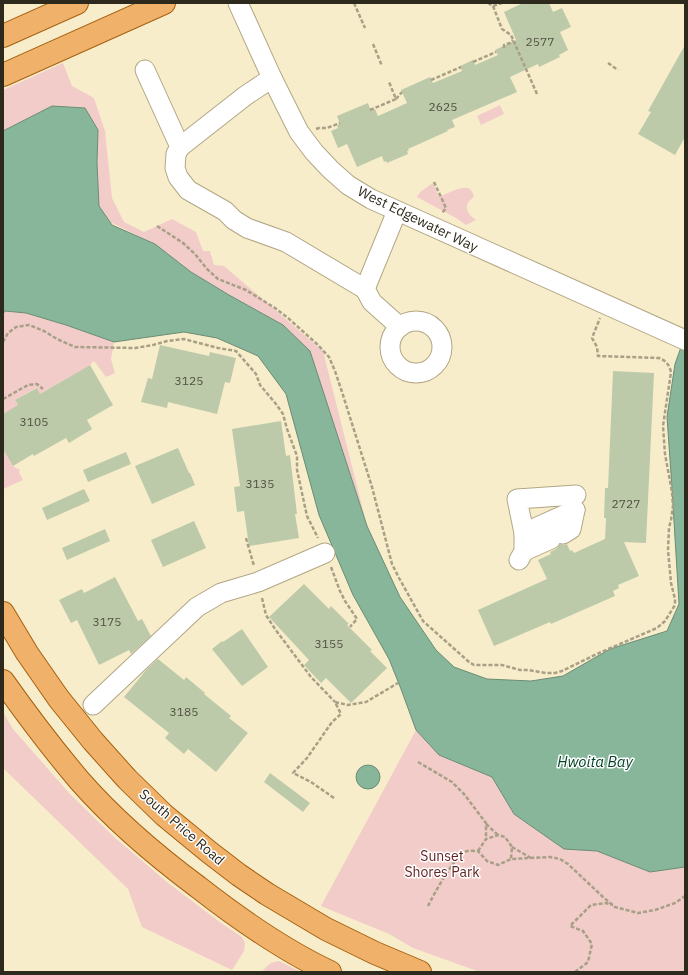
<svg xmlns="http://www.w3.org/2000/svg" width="688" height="975" viewBox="0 0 688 975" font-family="'IBM Plex Sans',sans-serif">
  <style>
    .green { fill: #f2ccc9 }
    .water { fill: #87b69a; stroke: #6c8c74 }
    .building { fill: #bdcaaa }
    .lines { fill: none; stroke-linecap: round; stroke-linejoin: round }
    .minor-casing { stroke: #b1a685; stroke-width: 21 }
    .major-casing { stroke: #a5600f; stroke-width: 24 }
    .path { stroke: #a8a086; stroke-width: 2.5; stroke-dasharray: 4 2; stroke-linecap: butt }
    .minor { stroke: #fff; stroke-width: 19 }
    .major { stroke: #f0b26b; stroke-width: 22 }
    .labels { text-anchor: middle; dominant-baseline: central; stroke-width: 3; stroke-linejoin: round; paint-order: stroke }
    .number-label { font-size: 12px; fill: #515140 }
    .street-label { font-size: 14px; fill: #2d291c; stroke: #fff }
    .park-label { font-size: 14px; fill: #632321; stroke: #fff }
    .water-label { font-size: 15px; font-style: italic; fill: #054328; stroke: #fff }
  </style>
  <rect width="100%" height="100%" fill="#f8edca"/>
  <!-- green -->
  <g class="green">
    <polygon points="63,63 72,86 94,98 105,131 112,198 124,222 144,232 172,219 196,232 203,251 210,251 214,265 224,266 323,351 367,526 310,351 229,295 191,272 155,244 110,222 99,206 97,163 98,130 52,106 3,131 3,90"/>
    <polygon points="500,105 504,114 481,125 477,116"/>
    <path d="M 433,183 L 439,197 C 446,194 460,186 468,188 C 471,189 473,193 474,196 C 473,198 469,201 468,203 C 464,211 471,216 476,220 L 466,225 L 456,218 L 417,197 L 420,192 Z"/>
    <polygon points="5,311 26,313 66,325 114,342 111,359 115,373 106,377 94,361 90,365 40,394 36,388 15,400 21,410 16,407 3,414 3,314"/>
    <polygon points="3,449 13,466 18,469 20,468 19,472 23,480 3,489"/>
    <polygon points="3,712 13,729 69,793 114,837 167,882 221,923 242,937 245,943 244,951 232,970 142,927 128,889 3,768"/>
    <polygon points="416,730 439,755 492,777 514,814 564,849 597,851 650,872 685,867 685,972 480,972 413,948 389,934 321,906"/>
    <path d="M 279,961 L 301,972 L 262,972 C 267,965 271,962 279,961 Z"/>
  </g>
  <!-- water -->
  <g class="water">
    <polygon points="52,106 85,108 98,130 97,163 99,206 112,225 155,244 191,272 229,295 283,325 310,351 367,526 400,597 436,650 454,667 487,679 531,681 563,676 610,649 667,631 679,604 672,488 667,417 675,364 685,336 685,867 650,872 597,851 564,849 514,814 492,777 439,755 416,730 401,689 389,659 353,595 319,515 286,394 258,356 217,338 184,332 114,342 66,325 26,313 5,311 3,314 3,131"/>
    <circle cx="368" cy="777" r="12"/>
  </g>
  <!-- building -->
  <g class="building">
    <polygon points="523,3 549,3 553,12 562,8 571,27 560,32 568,50 559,55 560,57 539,67 538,64 510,77 517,92 452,120 455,127 447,130 448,131 408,149 409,151 407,151 408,154 387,163 386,161 384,162 382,156 357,167 347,144 338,148 331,131 338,128 337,125 340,124 337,116 368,103 371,111 375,109 378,116 407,103 401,90 430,77 433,83 462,71 460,66 473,60 475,65 498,55 495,50 516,40 504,12"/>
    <polygon points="685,45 685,137 675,155 638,134 651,112 648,111"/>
    <polygon points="160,345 209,356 210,352 236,358 230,383 225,382 217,414 168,402 167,408 141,402 148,378 152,379"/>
    <polygon points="90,365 113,405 87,420 92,429 69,443 66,438 34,456 33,454 13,466 3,449 3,414 18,405 15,400 37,388 40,394"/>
    <polygon points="613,371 654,373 646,543 624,542 639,576 618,585 619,588 613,591 615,596 551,624 550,622 494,646 478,610 547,579 538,560 551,554 550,552 556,549 560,544 564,545 567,544 570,551 572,550 574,553 605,539 606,518 604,518 605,488 608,488"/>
    <polygon points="281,421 286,456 290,455 297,514 295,514 299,538 249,546 244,511 237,512 234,487 240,486 232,429"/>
    <polygon points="178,448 189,473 190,473 195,485 152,504 135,466"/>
    <polygon points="126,452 131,464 88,482 83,470"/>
    <polygon points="84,489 90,501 47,520 42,508"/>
    <polygon points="194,521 206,548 163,567 151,540"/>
    <polygon points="105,529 110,541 67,560 62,548"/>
    <polygon points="115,577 138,621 142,619 151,636 131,654 129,650 99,665 77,620 71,623 59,600 82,589 84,593"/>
    <polygon points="304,584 329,609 331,606 349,624 347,625 372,650 370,651 387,668 351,703 326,678 321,683 304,665 309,660 269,617"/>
    <polygon points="242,629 268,667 242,686 212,649 222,641 223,642"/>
    <polygon points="158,659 184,680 186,677 205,693 204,694 231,716 229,718 248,733 216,772 188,749 184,754 165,738 169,733 124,697 147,669"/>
    <polygon points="270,773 310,803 303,812 264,782"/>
  </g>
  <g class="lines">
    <defs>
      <g id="minor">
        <polyline points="238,3 272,78 299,132 314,152 330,169 348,185 371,199 685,340"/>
        <polyline points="145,70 180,147"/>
        <polyline points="272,78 245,96 180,147 176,154 175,168 178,177 188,190 225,211 234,220 247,228 286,242 365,289 397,211"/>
        <polyline points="365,289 372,302 400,327"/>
        <circle cx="416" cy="347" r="26"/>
        <polyline points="524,533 575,510"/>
        <polyline points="563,534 571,529 575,510"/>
        <polyline points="524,551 551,539"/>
        <polyline points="519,560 524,551 524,533 517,499 576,495"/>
        <polyline points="93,705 197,607 221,593 258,582 325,553"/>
      </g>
      <g id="major">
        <polyline points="3,36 77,3"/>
        <polyline points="3,75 164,3"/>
        <polyline points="3,613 27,653 59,699 93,741 127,779 164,815 209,852 239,875 267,894 326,929 375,953 420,972"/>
        <path d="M 3,681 C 27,715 52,748 79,780 C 114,820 155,855 198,887 C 239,919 283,950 330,972"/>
      </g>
    </defs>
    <!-- minor casing -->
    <use href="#minor" class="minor-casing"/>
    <!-- major casing -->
    <use href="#major" class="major-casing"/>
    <!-- path -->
    <g class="path">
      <polyline points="354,3 365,28"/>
      <polyline points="488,3 493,6 502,3"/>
      <polyline points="493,6 502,29 511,35 537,94"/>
      <polyline points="373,44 382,66"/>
      <polyline points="504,48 504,45 510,43 513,40"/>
      <polyline points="473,62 496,52"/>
      <polyline points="608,63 618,70"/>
      <polyline points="431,80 461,67"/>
      <polyline points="396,99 402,92"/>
      <polyline points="370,110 396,99 389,82"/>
      <polyline points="316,129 319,128 327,128 340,123"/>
      <polyline points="434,182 446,208 442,213"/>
      <path d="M 157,226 L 183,243 L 195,254 L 207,269 L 218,279 L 246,290 L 275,308 L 288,318 L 317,344 L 329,357 L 335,371 L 342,392 L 372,487 L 392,564 L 399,578 L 423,621 L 469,662 L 474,665 L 502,665 L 520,670 L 528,670 L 546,673 L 555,673 L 562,671 L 599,653 L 657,628 L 665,621 L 675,605 L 675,599 L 671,583 L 668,550 L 669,528 L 671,520 L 673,506 L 672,492 L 665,454 L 663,426 L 671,372 C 669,364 666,361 659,358 L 598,356 L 597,347 L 592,338 L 600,318"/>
      <polyline points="3,342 8,333 16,327 29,325 44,331 57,339 75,347 135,348 153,345 167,341 184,339 218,348 236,351 256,374 260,385 276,404 283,414 287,429 297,456 297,470 307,516 318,538"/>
      <polyline points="3,399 28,385 37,384 43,389"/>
      <polyline points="246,538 254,566"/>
      <polyline points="331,567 340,591 345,601 357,619 350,627"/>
      <polyline points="262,598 266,615 275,629 311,677 335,702"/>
      <polyline points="418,762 452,782 464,794 486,823 486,839"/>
      <polyline points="334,798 311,782 293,773 307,758 332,722 341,714 335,702 348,705 366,702 398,683"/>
      <polyline points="486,824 498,835"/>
      <polyline points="512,847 531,858"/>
      <polyline points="478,851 486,839 498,835 505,837 512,847 511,859"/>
      <path d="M 428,906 C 434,894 454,857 465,852 C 468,850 474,851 478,851 L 487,861 L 498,865 L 511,859 L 550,857 L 560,859 L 568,864 L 603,897 L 615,907 L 638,913 L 655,910 L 675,903 L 685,896"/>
      <polyline points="575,972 588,962 592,944 583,931 570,926 591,905 606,903 613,905"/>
    </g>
    <!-- minor -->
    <use href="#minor" class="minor"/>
    <!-- major -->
    <use href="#major" class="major"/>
  </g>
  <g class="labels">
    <!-- number labels -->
    <g class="number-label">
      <text x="540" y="41">2577</text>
      <text x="443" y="106">2625</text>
      <text x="189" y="380">3125</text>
      <text x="34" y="421">3105</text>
      <text x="260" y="483">3135</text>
      <text x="626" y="503">2727</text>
      <text x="107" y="621">3175</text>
      <text x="329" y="643">3155</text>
      <text x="184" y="711">3185</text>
    </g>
    <!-- street labels -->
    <g class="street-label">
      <text transform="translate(418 219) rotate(26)">West Edgewater Way</text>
      <text transform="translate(182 827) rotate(41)">South Price Road</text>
    </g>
    <!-- park labels -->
    <g class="park-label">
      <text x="442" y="856">Sunset<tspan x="442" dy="16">Shores Park</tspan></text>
    </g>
    <!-- water labels -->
    <g class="water-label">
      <text x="595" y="761">Hwoita Bay</text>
    </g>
  </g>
  <!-- border -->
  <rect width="688" height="975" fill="none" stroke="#2d291c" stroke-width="8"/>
</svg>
